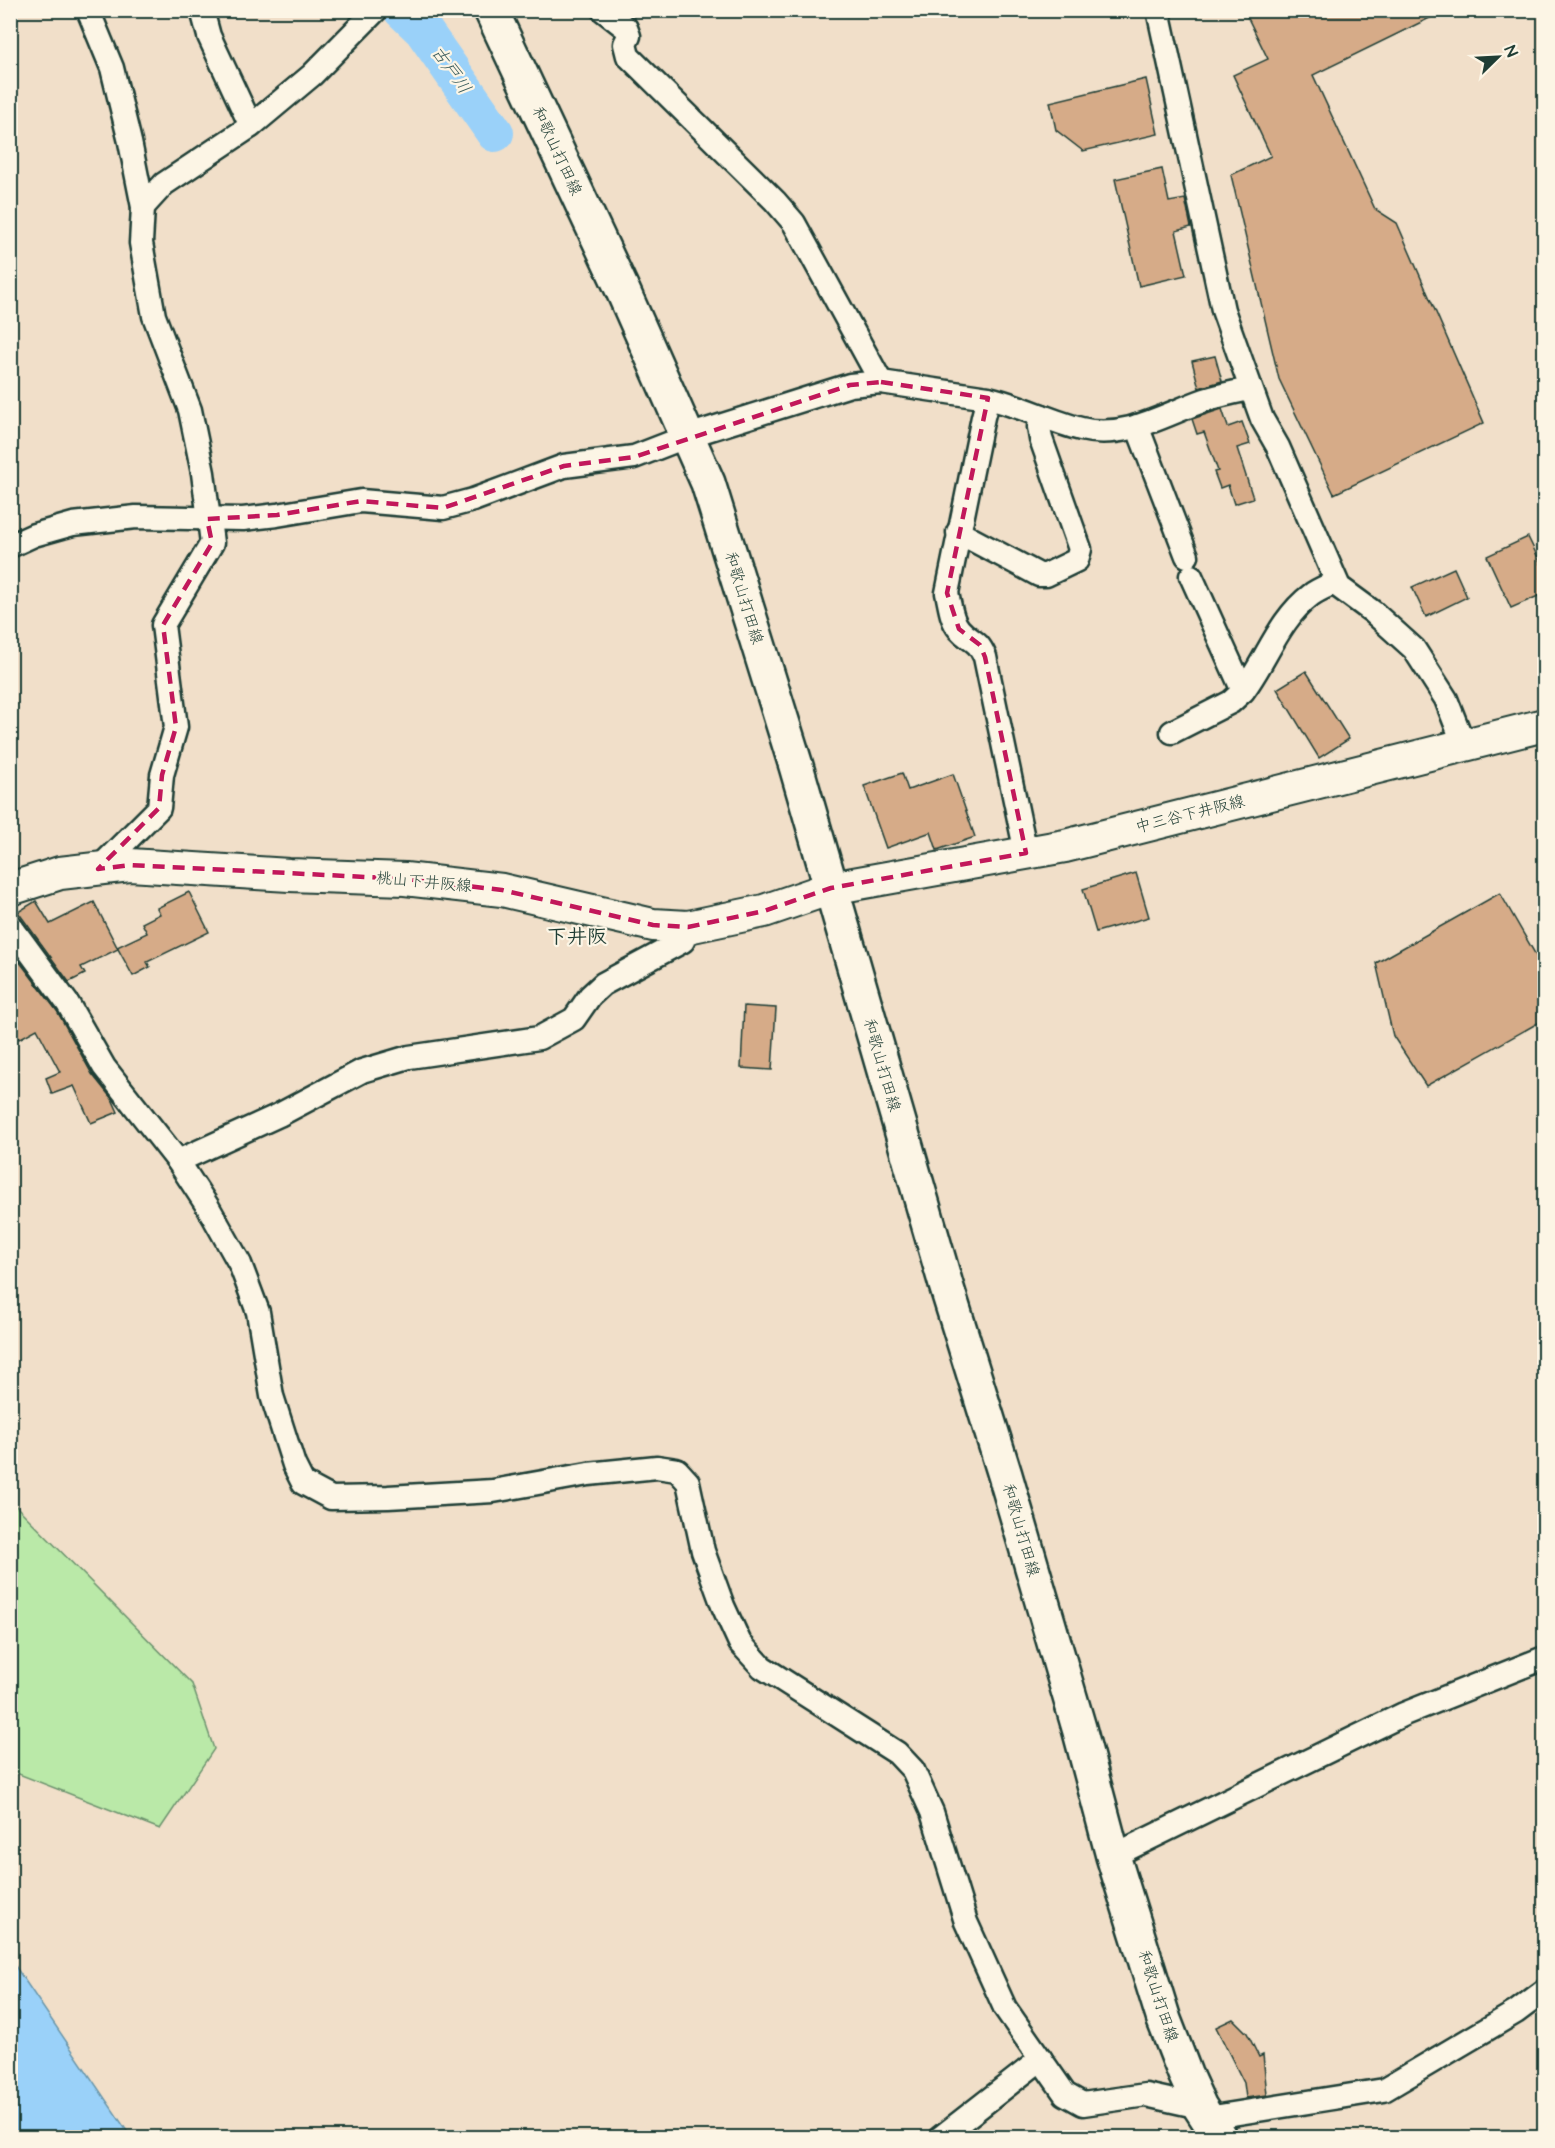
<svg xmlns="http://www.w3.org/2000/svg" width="1555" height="2148" viewBox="0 0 1555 2148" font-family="'Architects Daughter','Klee One',sans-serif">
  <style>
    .green { fill: #bae9a8; stroke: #6c936e; stroke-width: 1.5 }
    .water { fill: #9ad1f9; stroke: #6996aa; stroke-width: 1.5 }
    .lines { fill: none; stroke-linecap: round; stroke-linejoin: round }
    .river { stroke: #9ad1f9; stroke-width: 38 }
    .building { fill: #d6ab88; stroke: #1f3d34; stroke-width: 1.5 }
    .street-casing { stroke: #1f3d34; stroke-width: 27 }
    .secondary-casing { stroke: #1f3d34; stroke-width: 36 }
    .primary-casing { stroke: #1f3d34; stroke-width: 38 }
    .street { stroke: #fcf5e5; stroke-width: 22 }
    .secondary { stroke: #fcf5e5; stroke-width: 32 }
    .primary { stroke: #fcf5e5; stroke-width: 33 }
    .marked { fill: none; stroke: #c2185b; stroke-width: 4.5; stroke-dasharray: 12 8; stroke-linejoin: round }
    .labels { text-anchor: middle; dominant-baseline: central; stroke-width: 4.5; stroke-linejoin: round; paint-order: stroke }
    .street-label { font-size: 16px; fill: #1f3d34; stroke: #fcf5e5 }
    .water-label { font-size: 18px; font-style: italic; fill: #385b5b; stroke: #fcf5e5 }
    .quarter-label { font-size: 20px; font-weight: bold; fill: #1f3d34; stroke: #fcf5e5 }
  </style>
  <rect width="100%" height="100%" fill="#f1dfc9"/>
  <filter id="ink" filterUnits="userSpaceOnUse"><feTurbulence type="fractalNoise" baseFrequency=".0167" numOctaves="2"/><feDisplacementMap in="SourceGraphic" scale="12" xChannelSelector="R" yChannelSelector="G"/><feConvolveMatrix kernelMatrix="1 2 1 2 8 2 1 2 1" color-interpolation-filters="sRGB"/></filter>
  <g filter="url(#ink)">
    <!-- green -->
    <polygon class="green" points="10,1500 192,1684 214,1749 160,1829 11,1771"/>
    <!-- water -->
    <polygon class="water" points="11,1960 131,2137 11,2137"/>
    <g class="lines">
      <!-- river -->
      <polyline class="river" points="402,10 423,30 495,133"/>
    </g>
    <!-- building -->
    <g class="building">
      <polygon points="1244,10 1446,10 1313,75 1375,209 1397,223 1484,423 1334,494 1279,379 1231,175 1271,156 1233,75 1268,59"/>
      <polygon points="1146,79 1158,134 1083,151 1056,130 1050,102"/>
      <polygon points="1162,169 1169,202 1185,199 1191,227 1176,231 1186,275 1139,286 1115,179"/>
      <polygon points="1215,356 1222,381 1199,388 1192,361"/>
      <polygon points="1222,409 1228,427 1242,422 1250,444 1237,448 1253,498 1234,504 1228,485 1220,488 1214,472 1218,471 1204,432 1197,434 1192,419"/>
      <polygon points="1528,537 1545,572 1545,593 1511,608 1487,556"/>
      <polygon points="1454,568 1467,597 1426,617 1412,587"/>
      <polygon points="1306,671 1349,739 1319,758 1277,689"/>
      <polygon points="902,773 908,790 953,774 975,837 937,850 931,832 886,848 864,786"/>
      <polygon points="1136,873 1149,917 1096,932 1083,889"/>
      <polygon points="189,892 209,932 147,962 150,967 133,976 117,947 147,933 142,923 160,914 157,908"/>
      <polygon points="1500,893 1545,971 1545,1019 1426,1086 1393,1036 1376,963"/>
      <polygon points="36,901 50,924 94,902 118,949 81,967 85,974 69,982 18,912"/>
      <polygon points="16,957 57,1011 92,1074 112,1099 118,1112 91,1123 74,1086 52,1094 46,1078 60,1072 37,1029 19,1039 10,1024 10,960"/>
      <polygon points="744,1006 776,1008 772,1070 741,1068"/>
      <polygon points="1233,2019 1247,2033 1259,2057 1263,2055 1267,2095 1246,2098 1244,2083 1216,2027"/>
    </g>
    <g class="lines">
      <defs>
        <g id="street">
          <polyline points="88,10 112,68 130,142 143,207 141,243 154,316 190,410 203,473 212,543 163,625 176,727 162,775 159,808 98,869"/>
          <polyline points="202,10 209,36 251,126"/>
          <polyline points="603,10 626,28 629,36 625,44 628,56 775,201 794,223 881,382"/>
          <polyline points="1158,10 1223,310 1262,419 1278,447 1339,587 1373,612 1414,649 1446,699 1464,745"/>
          <polyline points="143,207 164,184 251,126 312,75 376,10"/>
          <path d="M 988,398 L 983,417 L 947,593 C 950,605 951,620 959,629 C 970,642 977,638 985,657 L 1026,853"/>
          <polyline points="1137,426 1187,556"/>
          <polyline points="958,532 1039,575 1046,575 1077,560 1080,549 1041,439 1039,427 1042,416"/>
          <path d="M 10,546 L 34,535 L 73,524 L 136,517 L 243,519 L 277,515 L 361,501 L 443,508 L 473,500 L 564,466 L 634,457 L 688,436 L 850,385 L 881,382 L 988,398 C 1020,405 1049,421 1081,429 C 1125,440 1165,414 1205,400 C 1220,395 1235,392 1250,389"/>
          <path d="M 1191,576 L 1243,691 C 1266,661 1279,619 1311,595 C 1319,589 1328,586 1336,582"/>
          <polyline points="1172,732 1231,702 1243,691"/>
          <polyline points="10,925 68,1004 104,1067 178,1161 208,1207 240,1264 258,1312 272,1396 294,1465 303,1483 331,1498 388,1497 493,1491 588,1474 657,1467 677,1470 688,1482 703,1551 723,1606 740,1643 762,1667 897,1753 913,1770 932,1812 966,1922 1005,2008 1065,2094 1083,2104 1146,2095 1200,2107"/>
          <polyline points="178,1161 279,1115 362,1071 409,1057 539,1038 574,1019 590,996 603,984 683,941 688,927"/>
          <polyline points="1113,1856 1404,1714 1544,1658"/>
          <polyline points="1207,2118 1384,2090 1516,2012 1544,1991"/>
          <polyline points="940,2138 1041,2059"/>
        </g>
        <polyline id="secondary" points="10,889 60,873 130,865 289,875 405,879 502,890 653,925 688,927 764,911 831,888 1065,846 1544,725"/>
        <polyline id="primary" points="491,10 623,291 708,483 796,766 946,1285 1005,1475 1079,1728 1113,1856 1164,2020 1185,2074 1200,2107 1220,2138"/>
      </defs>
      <!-- street casing -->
      <use href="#street" class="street-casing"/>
      <!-- secondary casing -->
      <use href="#secondary" class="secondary-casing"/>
      <!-- primary casing -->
      <use href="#primary" class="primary-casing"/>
      <!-- street -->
      <use href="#street" class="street"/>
      <!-- secondary -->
      <use href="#secondary" class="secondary"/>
      <!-- primary -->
      <use href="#primary" class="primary"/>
    </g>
  </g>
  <!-- marked area -->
  <path class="marked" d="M 881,382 L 988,398 L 947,593 L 959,629 L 980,645 L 985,657 L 1026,853 L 831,888 L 764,911 L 688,927 L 653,925 L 502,890 L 405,879 L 130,865 L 98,869 L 159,808 L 162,775 L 176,727 L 163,625 L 212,543 L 207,519 L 277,515 L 361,501 L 443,508 L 564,466 L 634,457 L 850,385 Z"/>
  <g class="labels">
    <!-- street labels -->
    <g class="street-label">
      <text transform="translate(557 151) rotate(65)">和歌山打田線</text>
      <text transform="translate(744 598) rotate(73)">和歌山打田線</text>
      <text transform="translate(1190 814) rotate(-14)">中三谷下井阪線</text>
      <text transform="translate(424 882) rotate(5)">桃山下井阪線</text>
      <text transform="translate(882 1065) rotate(74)">和歌山打田線</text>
      <text transform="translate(1021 1530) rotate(74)">和歌山打田線</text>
      <text transform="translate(1158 1996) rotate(72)">和歌山打田線</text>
    </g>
    <!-- water labels -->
    <g class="water-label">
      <text transform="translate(451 70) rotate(55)">古戸川</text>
    </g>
    <!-- quarter labels -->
    <g class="quarter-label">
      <text x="577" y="937">下井阪</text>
    </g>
  </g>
  <!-- margin -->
  <rect width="1555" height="2148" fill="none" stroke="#fcf5e5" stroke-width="36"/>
  <rect x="18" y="18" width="1519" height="2112" fill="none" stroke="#1f3d34" stroke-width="2" filter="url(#ink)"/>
  <!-- north arrow -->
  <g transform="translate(1498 57) rotate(66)" stroke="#fcf5e5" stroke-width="4.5" paint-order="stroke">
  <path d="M0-4.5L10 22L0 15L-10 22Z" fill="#1f3d34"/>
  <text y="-9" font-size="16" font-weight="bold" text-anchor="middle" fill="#1f3d34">N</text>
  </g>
</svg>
